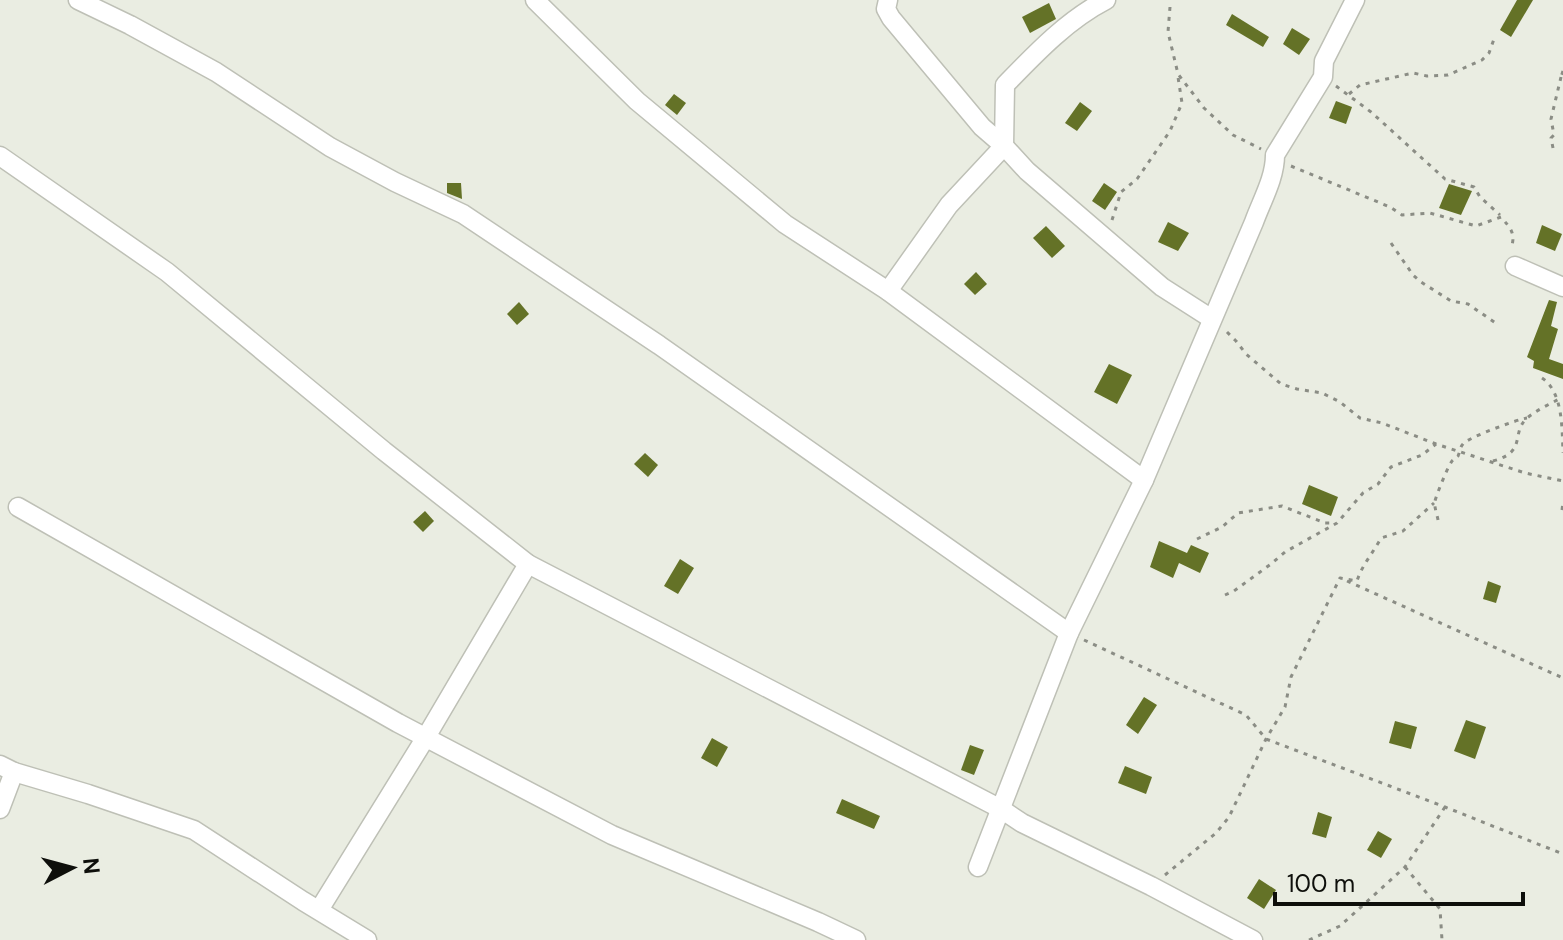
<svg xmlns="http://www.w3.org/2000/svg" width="1563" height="940" viewBox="0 0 1563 940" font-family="'DM Sans',sans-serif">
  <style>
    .building { fill: #647227 }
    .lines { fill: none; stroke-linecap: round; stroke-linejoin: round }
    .street-casing { stroke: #bec0b6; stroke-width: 21 }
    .path { stroke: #8b8d85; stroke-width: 3; stroke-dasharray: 4 6; stroke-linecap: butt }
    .street { stroke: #fff; stroke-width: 18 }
  </style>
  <rect width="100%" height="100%" fill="#eaede2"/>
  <!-- building -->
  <g class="building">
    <polygon points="1517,0 1533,0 1511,37 1500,30"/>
    <polygon points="1049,3 1056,19 1030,33 1022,17"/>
    <polygon points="1232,14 1269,37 1263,47 1226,25"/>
    <polygon points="1292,28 1310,39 1299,55 1283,44"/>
    <polygon points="674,94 686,103 677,115 665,105"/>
    <polygon points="1336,101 1352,107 1346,124 1329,118"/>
    <polygon points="1080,102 1092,111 1077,131 1065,123"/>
    <polygon points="447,183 461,183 462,199 447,193"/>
    <polygon points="1104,183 1117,192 1105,210 1092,201"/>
    <polygon points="1449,184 1472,191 1461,215 1439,208"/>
    <polygon points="1168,222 1189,233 1178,251 1158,242"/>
    <polygon points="1542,225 1562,234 1555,251 1536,243"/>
    <polygon points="1046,226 1065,246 1052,258 1033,238"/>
    <polygon points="976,272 987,284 975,295 964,284"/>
    <polygon points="1549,300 1557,302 1551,326 1558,329 1549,359 1563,364 1563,379 1533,368 1534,361 1527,357"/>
    <polygon points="519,302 529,314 517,325 507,314"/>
    <polygon points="1109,364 1132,375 1117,404 1094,392"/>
    <polygon points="645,453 658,465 648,477 634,464"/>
    <polygon points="1309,485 1338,497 1331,516 1302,504"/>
    <polygon points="425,511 434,521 423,532 413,522"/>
    <polygon points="1159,541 1187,553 1191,545 1209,553 1200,573 1179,563 1173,578 1150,567"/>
    <polygon points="680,559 694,568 678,594 664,586"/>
    <polygon points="1488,581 1501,586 1496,603 1483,599"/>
    <polygon points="1144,697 1157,705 1138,734 1126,725"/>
    <polygon points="1466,720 1486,727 1475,759 1454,751"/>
    <polygon points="1395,721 1417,727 1411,749 1389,743"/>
    <polygon points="712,738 728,747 717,767 701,758"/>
    <polygon points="970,745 984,750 974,775 961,770"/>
    <polygon points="1125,766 1152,777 1146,794 1118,783"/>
    <polygon points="842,799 880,816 874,829 836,813"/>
    <polygon points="1318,812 1332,817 1326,838 1312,834"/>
    <polygon points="1378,831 1392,839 1381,858 1367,850"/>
    <polygon points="1259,879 1276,890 1264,909 1247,898"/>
  </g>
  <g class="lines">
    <defs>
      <g id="street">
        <polyline points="78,0 130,25 216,72 330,147 395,182 463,214 659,345 1069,633"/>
        <polyline points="535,0 637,101 785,224 888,291 1144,480"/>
        <polyline points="888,0 886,9 891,18 982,127 1004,146 1027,171 1162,287 1212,319"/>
        <polyline points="0,156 167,272 384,451 528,564 1001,809 1022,823 1151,886 1253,940"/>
        <polyline points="1515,266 1563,287"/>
        <path d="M 888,291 L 949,205 L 1004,146 L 1005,85 C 1035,54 1067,20 1106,0"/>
        <polyline points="18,507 398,723 612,835 818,922 856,940"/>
        <polyline points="0,765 14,772 88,794 194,830 303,901 367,940"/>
        <polyline points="0,809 14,772"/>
        <path d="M 978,867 L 1069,633 L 1144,480 L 1254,222 C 1262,200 1275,178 1275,155 L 1323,77 L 1324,61 L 1355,0"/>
        <polyline points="319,910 426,737 528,564"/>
      </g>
    </defs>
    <!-- street casing -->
    <use href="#street" class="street-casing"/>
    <!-- path -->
    <g class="path">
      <polyline points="1170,7 1168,32 1178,74 1204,108 1233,135 1261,149"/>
      <polyline points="1563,71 1561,77 1563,79"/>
      <polyline points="1336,86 1371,112 1445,179 1474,187 1480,197 1500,215"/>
      <polyline points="1349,94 1360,85 1413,73 1427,76 1448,75 1482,60 1489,53 1494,39"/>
      <polyline points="1553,148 1551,138 1554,135 1551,119 1561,77"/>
      <path d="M 1291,166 L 1390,207 L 1402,215 L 1430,213 L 1476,226 L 1501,217 C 1511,229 1516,233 1511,249"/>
      <polyline points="1112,220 1121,192 1137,179 1170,131 1182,103 1178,77"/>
      <polyline points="1391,243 1413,275 1421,282 1451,301 1468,304 1497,324"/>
      <polyline points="1227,332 1236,341 1246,354 1281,384 1297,389 1322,393 1340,402 1360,418 1382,423 1436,444 1525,473 1563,481"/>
      <path d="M 1542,378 C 1563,392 1562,428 1563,453"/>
      <path d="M 1493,461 C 1527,452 1511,434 1526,419 C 1535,411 1548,405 1559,399"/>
      <polyline points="1562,510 1563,502"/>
      <path d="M 1438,520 C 1437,514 1434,507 1435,501 C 1436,496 1449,463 1453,460 C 1454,458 1456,458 1458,456 C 1460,452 1460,447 1463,444 C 1467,438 1518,419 1527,418"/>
      <polyline points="1197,539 1222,527 1238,513 1282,506 1325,523 1333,523"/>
      <polyline points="1347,581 1563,678"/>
      <polyline points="1225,595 1234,591 1271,564 1285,552 1337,523 1363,493 1378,484 1391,467 1422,455 1436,444"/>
      <polyline points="1084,640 1246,715 1266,739 1445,807 1563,854"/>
      <polyline points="1405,867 1440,909 1442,940"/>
      <path d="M 1165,875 L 1216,833 L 1229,817 L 1266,739 L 1285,707 L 1291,677 L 1340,578 L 1357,581 C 1362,565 1373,553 1381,538 L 1403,531 L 1434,503"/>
      <polyline points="1309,940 1340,926 1405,867 1445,807"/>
    </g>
    <!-- street -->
    <use href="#street" class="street"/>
  </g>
  <!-- north arrow -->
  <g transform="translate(72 868) rotate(84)" stroke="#eaede2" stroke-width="6" paint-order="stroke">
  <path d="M0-6L14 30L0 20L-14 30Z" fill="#0e0f0b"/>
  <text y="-12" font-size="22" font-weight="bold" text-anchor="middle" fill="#0e0f0b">N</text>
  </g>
  <!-- scale -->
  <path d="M1275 892v12h248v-12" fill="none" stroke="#0e0f0b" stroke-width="4"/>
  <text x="1287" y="892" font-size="24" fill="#0e0f0b" stroke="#eaede2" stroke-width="6" paint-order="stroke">100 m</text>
</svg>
